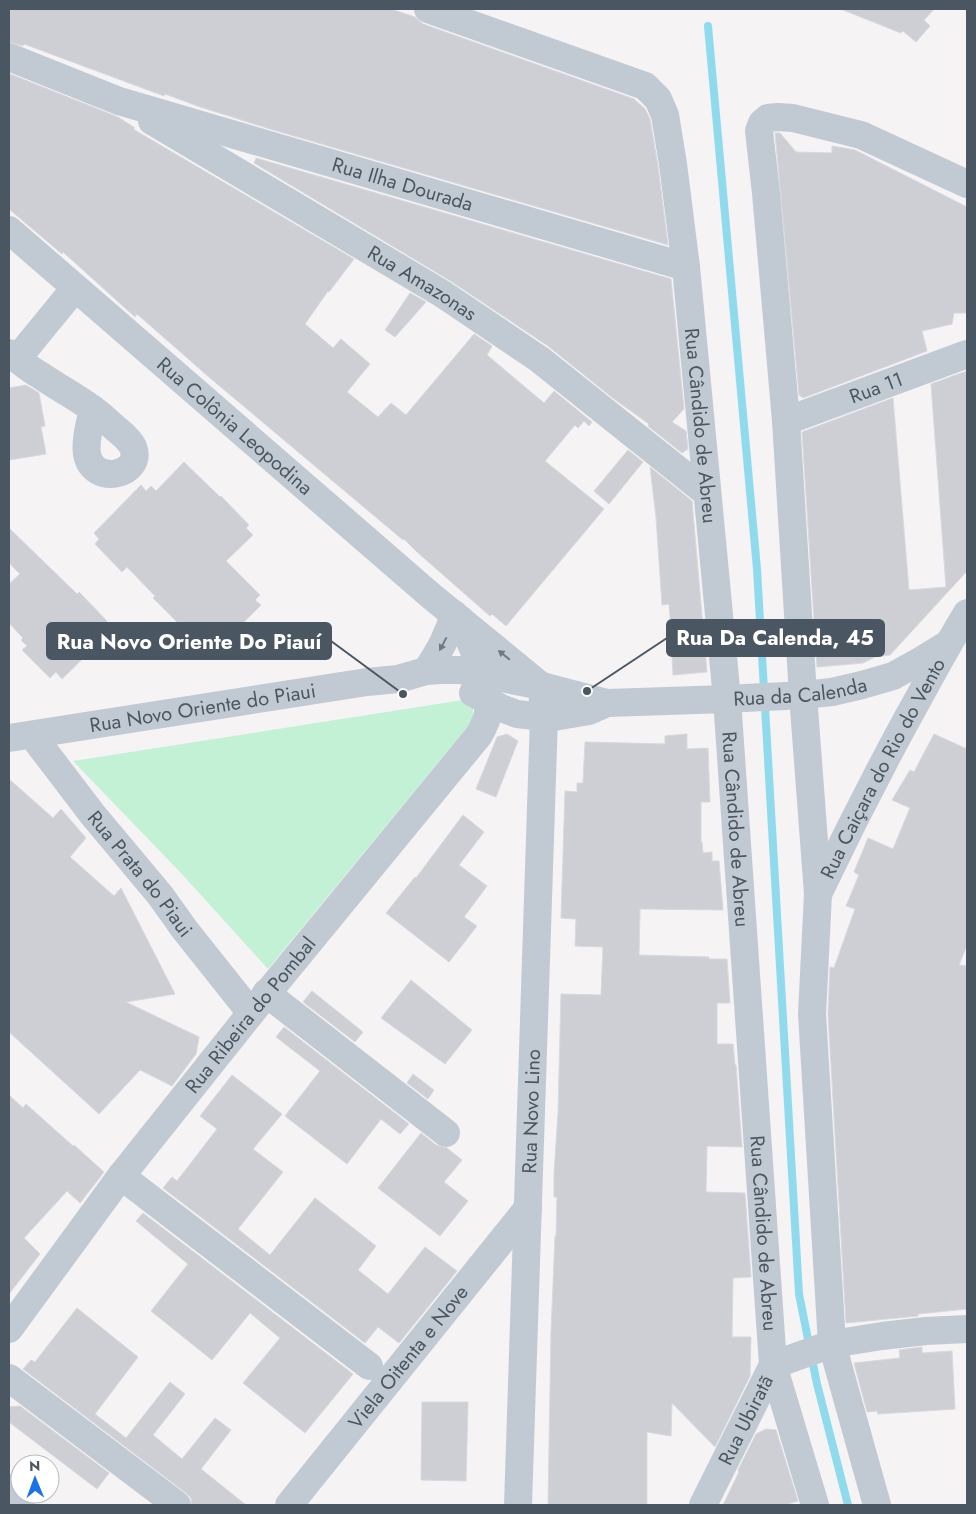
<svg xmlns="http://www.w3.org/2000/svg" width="976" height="1514" viewBox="0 0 976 1514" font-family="Jost,sans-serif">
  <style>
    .green { fill: #c3f1d5 }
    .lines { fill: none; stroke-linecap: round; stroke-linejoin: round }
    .stream { stroke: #90daee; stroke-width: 8 }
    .building { fill: #cdcfd5; stroke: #d7d9de }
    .minor { stroke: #c1cad2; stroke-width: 28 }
    .oneway { fill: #6e7983 }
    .labels { text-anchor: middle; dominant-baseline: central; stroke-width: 4; stroke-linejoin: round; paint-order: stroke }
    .street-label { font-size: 20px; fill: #4a5661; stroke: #fff }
    .leader { fill: none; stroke: #4a5661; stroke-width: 2 }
    .callout-dot { fill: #4a5661; stroke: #fff; stroke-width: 2 }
    .callout { fill: #4a5661; stroke: #4a5661; stroke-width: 2 }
    .callout-label { font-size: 21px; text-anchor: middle; font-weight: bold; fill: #fff }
  </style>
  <rect width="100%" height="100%" fill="#f5f3f3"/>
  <!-- green -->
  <polygon class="green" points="463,700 473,708 473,720 268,969 180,872 73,761"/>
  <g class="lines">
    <!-- stream -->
    <polyline class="stream" points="708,26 757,569 799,1294 817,1384 848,1505"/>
  </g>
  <!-- building -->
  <g class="building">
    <polygon points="9,9 391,9 415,17 423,24 634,99 645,109 650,119 658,166 668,245 270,129 200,107 165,94 164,96 24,44 23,46 9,42"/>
    <polygon points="843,9 934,9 924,20 930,26 916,42 903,31 901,33 843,10"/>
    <polygon points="10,74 118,117 135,128 133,129 354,259 329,292 328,291 305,324 333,348 341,339 370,364 347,392 378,417 391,403 406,415 474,334 492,346 487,355 544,403 554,391 592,422 589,426 584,421 578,428 575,425 545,461 604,509 506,626 492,614 490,616 417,552 404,539 403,540 210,378 137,314 135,317 63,252 62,254 9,209 9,76"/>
    <polygon points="775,133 780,133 796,152 832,153 832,146 855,150 967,207 967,313 954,313 952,324 922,331 927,351 803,398 799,395"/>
    <polygon points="256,158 671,279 684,409 672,422 686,431 688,449 682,453 648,426 649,424 614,399 548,346 449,280 254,163"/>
    <polygon points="410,293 426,302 395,337 385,330"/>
    <polygon points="967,371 967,571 890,655 875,657 863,663 817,667 802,432 893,398 909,590 946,587 931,384"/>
    <polygon points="26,385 39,393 45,426 41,427 46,454 9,460 9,388"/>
    <polygon points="628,450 643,462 609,504 594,491"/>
    <polygon points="184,462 220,497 221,496 249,525 246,528 253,535 226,561 260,595 255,600 261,605 213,653 208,648 203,652 175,624 177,622 153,598 155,596 127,567 122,572 95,544 99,539 94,533 141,485 146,491 151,486 156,491"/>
    <polygon points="650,467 692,501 707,672 673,675 672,655 673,654 669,604 662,605 656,517"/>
    <polygon points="9,528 77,594 79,592 107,621 103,625 110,632 108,634 62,679 56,672 50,678 22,650 27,646 21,640 23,638 9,623 9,584 20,574 9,563"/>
    <polygon points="507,734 518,741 496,797 476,789 497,737"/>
    <polygon points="687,734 687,749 708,748 710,802 701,802 701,842 702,842 703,853 712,852 712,861 719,861 723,910 640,909 639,955 709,957 709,959 727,959 730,1003 717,1003 717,1044 733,1044 735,1065 736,1065 742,1147 707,1146 706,1192 745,1193 751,1277 733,1278 732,1337 751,1337 750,1376 715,1447 672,1403 671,1436 647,1432 647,1505 548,1505 551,1333 555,1236 556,1236 557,1197 554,1197 554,1174 558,1113 561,994 601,995 603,947 575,946 576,919 561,918 565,791 577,792 577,783 583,783 585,742 665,744 665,736"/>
    <polygon points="934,734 967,749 967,945 959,965 967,966 967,1309 918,1314 918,1316 846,1323 828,1014 830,967 834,968 855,909 846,906 859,875 854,872 868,838 893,849 910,808 892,800 910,770 914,772"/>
    <polygon points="9,779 53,818 61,809 86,838 70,857 114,896 121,888 175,994 126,1002 199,1037 196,1054 172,1086 140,1070 99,1114 9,1032"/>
    <polygon points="463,815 484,832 459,865 487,886 464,917 477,926 449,962 386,913 415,877 416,878"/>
    <polygon points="411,980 472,1030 445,1064 381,1018"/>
    <polygon points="312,991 363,1032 355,1042 303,1002"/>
    <polygon points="284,1027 409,1124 400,1134 381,1119 347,1164 285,1116 320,1071 276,1037"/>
    <polygon points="413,1074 434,1090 428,1099 407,1083"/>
    <polygon points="232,1075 282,1114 253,1149 283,1172 238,1229 270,1255 315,1198 376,1246 358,1270 388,1294 425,1247 457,1271 399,1343 378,1327 365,1343 163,1188 172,1177 177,1181 217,1129 200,1116"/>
    <polygon points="9,1095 23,1108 26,1104 73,1146 74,1145 104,1172 80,1203 67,1191 24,1238 40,1254 9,1294"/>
    <polygon points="421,1133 436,1145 447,1148 462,1160 444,1182 468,1201 440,1236 378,1188"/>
    <polygon points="143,1213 353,1374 305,1433 243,1383 280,1338 250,1313 212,1360 151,1311 188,1264 136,1221"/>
    <polygon points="77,1308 138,1357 95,1414 126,1438 170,1382 185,1394 153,1435 182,1459 215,1418 231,1430 201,1469 246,1505 192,1505 191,1498 186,1493 23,1369 31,1360 35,1362"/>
    <polygon points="922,1347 922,1353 952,1351 955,1409 878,1414 877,1411 867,1412 854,1363 900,1358 899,1350"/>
    <polygon points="422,1402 468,1402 466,1481 421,1480"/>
    <polygon points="20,1406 109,1473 97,1489 9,1422 9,1407"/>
    <polygon points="766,1429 776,1430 798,1501 784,1505 723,1505 739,1472 738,1470 756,1434"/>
  </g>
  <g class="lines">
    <!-- minor -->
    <g class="minor">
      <path id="s1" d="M 428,9 L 645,86 L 658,99 L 665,115 L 673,164 L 686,267 L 727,699 L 773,1365 L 815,1505"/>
      <path id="s2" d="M 9,57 L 119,101 L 686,267"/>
      <path id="s3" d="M 152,121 L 441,293 L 539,359 L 707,493"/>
      <path id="s4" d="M 9,230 L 430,595 L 540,685"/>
      <path d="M 9,353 C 19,360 29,369 40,375 C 57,387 75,396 91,408 C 100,414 107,421 115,428 C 121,433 129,439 133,447 C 144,475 93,487 87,454 C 85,440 90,423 93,409"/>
      <polyline points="17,359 75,288"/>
      <path id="s5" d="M 786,421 L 967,354"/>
      <path d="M 426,671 C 439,652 448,636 454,614"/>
      <polyline points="473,693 501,708 517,714 544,717 554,717 589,711 607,703"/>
      <path id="s6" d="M 32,735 L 93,815 L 160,895 L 185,930 L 251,1013"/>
      <path id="s7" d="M 9,738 L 367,682 L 398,679 L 426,671 L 440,670 L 460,670 L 542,686 L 607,703 L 727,699 L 803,695 L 832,692 L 862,685 L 893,676 L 922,660 L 948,644"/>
      <path id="s8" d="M 819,892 C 847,833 876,776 907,719 C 927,683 946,647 967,613"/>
      <polyline points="266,993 446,1133"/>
      <polyline points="121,1176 369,1366"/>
      <path id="s9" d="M 9,1329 L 121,1176 L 251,1013 L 479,735 C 483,728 487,721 488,713 C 491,684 472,647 461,620"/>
      <polyline points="9,1378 177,1505"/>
      <polyline points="9,1488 21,1505"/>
      <path id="s10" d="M 289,1505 L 528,1208"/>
      <path id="s11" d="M 518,1505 L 544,717 L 542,686"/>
      <path id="s12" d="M 703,1505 L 773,1365 L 832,1344 L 882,1336 L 926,1331 L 967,1329"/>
      <polyline points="877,1505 832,1344 812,1014 818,894 803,695 786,421 766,193 759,131 762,123 768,118 778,117 793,118 861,135 967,184"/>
    </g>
  </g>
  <!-- one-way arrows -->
  <defs><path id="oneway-solid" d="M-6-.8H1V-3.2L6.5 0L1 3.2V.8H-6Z" transform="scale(1.25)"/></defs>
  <g class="oneway">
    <use href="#oneway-solid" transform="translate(443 644) rotate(118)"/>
    <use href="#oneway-solid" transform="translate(504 655) rotate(-141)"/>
  </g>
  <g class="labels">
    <!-- street labels -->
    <g class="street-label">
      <text stroke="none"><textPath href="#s2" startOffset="414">Rua Ilha Dourada</textPath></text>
      <text stroke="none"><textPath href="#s3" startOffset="315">Rua Amazonas</textPath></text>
      <text stroke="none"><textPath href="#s5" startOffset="96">Rua 11</textPath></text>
      <text stroke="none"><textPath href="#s1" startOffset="579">Rua Cândido de Abreu</textPath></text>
      <text stroke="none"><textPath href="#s4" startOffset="299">Rua Colônia Leopodina</textPath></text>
      <text stroke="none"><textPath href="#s7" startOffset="801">Rua da Calenda</textPath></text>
      <text stroke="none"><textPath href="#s7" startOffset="196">Rua Novo Oriente do Piaui</textPath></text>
      <text stroke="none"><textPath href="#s8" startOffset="139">Rua Caiçara do Rio do Vento</textPath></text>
      <text stroke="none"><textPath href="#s1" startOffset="984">Rua Cândido de Abreu</textPath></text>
      <text stroke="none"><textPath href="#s6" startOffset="176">Rua Prata do Piaui</textPath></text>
      <text stroke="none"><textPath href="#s9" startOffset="396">Rua Ribeira do Pombal</textPath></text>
      <text stroke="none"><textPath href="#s11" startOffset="394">Rua Novo Lino</textPath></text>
      <text stroke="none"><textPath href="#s1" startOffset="1389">Rua Cândido de Abreu</textPath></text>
      <text stroke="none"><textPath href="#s10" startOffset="190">Viela Oitenta e Nove</textPath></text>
      <text stroke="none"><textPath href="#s12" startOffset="95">Rua Ubiratã</textPath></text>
    </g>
  </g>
  <!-- callouts -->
  <path class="leader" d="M587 691L667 638M403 694L331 641"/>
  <g class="callout-dot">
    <circle cx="587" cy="691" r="5"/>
    <circle cx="403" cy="694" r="5"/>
  </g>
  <g class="callout">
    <rect x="667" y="620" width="217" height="36" rx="5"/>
    <rect x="47" y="623" width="284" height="36" rx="5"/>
  </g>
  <g class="callout-label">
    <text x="775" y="645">Rua Da Calenda, 45</text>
    <text x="189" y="649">Rua Novo Oriente Do Piauí</text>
  </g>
  <!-- border -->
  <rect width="976" height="1514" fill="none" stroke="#4a5661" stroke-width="20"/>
  <!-- north arrow -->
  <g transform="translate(35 1479) rotate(359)"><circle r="24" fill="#ffffff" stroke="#b7bbc0"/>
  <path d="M0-4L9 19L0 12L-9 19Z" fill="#1a73e8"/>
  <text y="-8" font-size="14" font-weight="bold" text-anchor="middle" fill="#4a5661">N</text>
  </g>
</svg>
